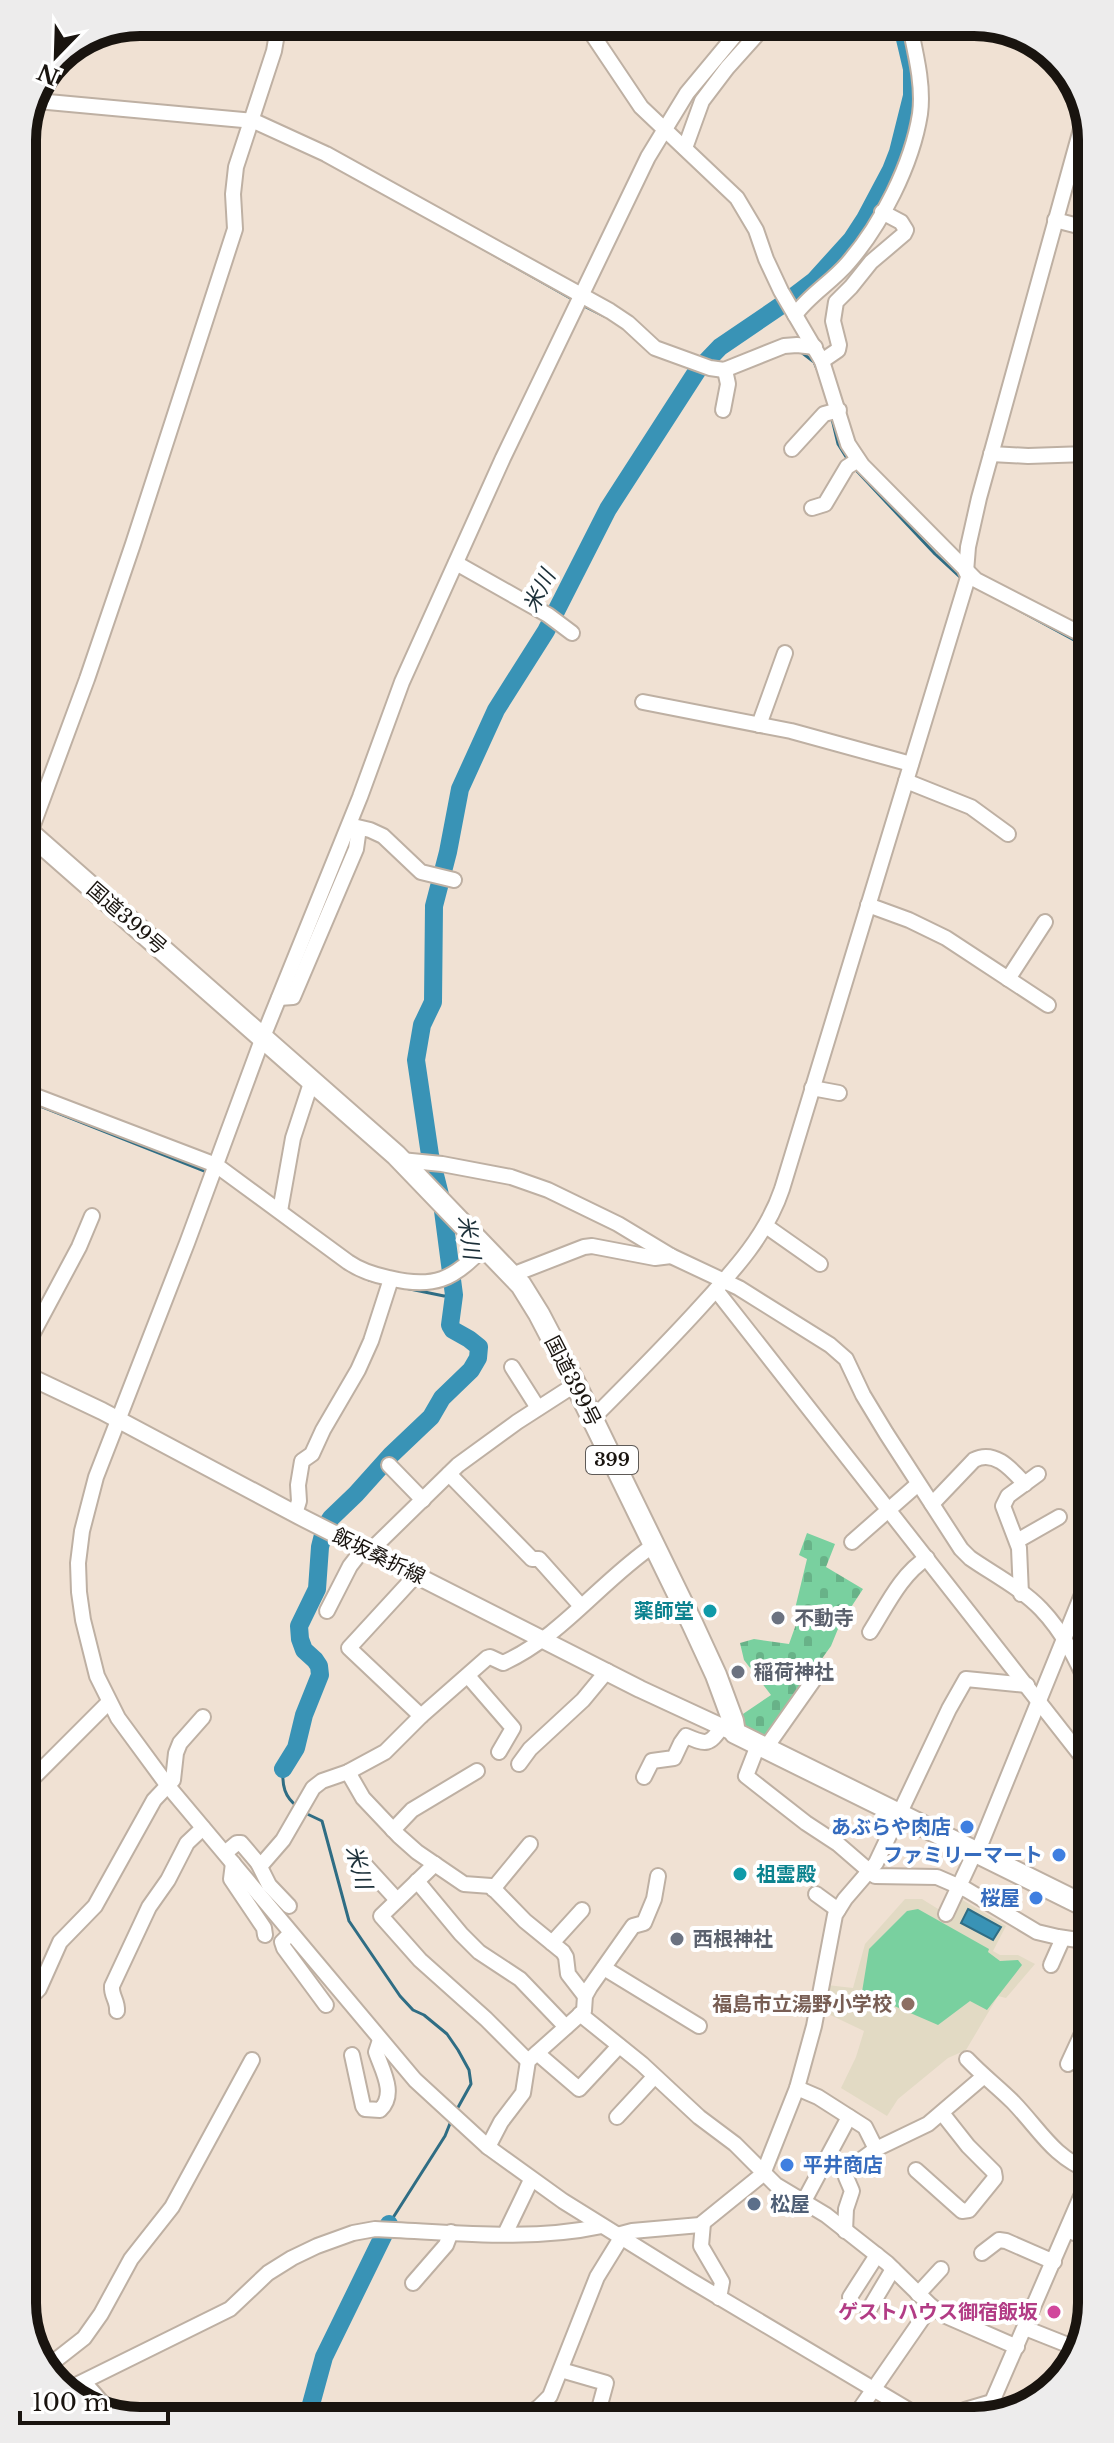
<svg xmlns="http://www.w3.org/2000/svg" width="1114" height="2443" viewBox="0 0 1114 2443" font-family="'Libre Baskerville','Noto Sans JP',serif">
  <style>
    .education { fill: #e2dac4 }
    .cemetery { fill: url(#cemetery-stones) }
    .pitch { fill: #79d09f }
    .water { fill: #3993b6; stroke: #2f6d84; stroke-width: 2 }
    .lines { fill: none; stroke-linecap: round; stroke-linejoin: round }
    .stream { stroke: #2f6d84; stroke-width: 3 }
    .river { stroke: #3993b6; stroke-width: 18 }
    .minor-casing { stroke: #beb0a3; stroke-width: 18 }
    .major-casing { stroke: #beb0a3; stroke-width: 20 }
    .highway-casing { stroke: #beb0a3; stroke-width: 24 }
    .minor { stroke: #fff; stroke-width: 14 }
    .major { stroke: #fff; stroke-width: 16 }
    .highway { stroke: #fff; stroke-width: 20 }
    .culture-dot { fill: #0f9aa8; stroke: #fff; stroke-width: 3 }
    .worship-dot { fill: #6b7280; stroke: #fff; stroke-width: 3 }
    .shop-dot { fill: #3f7fe0; stroke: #fff; stroke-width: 3 }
    .education-dot { fill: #8d6e63; stroke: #fff; stroke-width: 3 }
    .service-dot { fill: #5c6f8a; stroke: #fff; stroke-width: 3 }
    .hotel-dot { fill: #d1479c; stroke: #fff; stroke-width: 3 }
    .labels { text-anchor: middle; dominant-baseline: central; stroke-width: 8; stroke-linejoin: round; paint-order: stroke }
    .shield { fill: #fff; stroke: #5e5a57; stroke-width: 2 }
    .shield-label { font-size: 18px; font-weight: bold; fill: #19140f }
    .street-label { font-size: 20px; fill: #19140f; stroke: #fff }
    .culture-label { font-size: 20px; font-weight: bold; fill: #0d838f; stroke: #fff; text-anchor: end }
    .worship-label { font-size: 20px; font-weight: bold; fill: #5b616d; stroke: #fff; text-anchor: start }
    .shop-label { font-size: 20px; font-weight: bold; fill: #366cbe; stroke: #fff; text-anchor: end }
    .education-label { font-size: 20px; font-weight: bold; fill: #785e54; stroke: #fff; text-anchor: end }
    .service-label { font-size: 20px; font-weight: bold; fill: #4e5e75; stroke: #fff; text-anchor: start }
    .hotel-label { font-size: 20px; font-weight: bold; fill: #b23c85; stroke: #fff; text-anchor: end }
    .water-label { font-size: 22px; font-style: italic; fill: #1b2f38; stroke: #fff }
    .rim { fill: none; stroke: #19140f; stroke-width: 10 }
  </style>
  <defs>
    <pattern id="cemetery-stones" width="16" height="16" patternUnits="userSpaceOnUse" patternTransform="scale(2)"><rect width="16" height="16" fill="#79d09f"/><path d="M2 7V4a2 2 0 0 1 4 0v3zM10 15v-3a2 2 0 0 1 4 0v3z" fill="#68b288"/></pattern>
  </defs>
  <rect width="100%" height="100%" fill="#f0e1d3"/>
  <!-- education -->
  <polygon class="education" points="905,1899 922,1899 951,1917 961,1899 1006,1926 993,1951 1000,1955 1018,1955 1035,1964 1006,1998 998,1996 966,2050 948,2058 898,2099 887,2116 841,2088 856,2057 864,2031 822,2011 827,1985 853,1988 865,1944"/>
  <!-- cemetery -->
  <polygon class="cemetery" points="807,1533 835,1544 826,1567 863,1589 840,1624 831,1646 765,1738 745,1733 737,1718 771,1695 744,1660 740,1643 754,1639 789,1644 799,1616 794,1613 807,1559 799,1555"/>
  <!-- pitch -->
  <polygon class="pitch" points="918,1909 989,1949 988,1952 1000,1961 1018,1960 1022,1965 987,2010 970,2001 938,2025 862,1992 869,1949 907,1911"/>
  <!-- water -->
  <polygon class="water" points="968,1909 1001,1927 993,1940 961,1923"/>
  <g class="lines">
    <!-- stream -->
    <g class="stream">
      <polyline points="450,230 572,299"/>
      <polyline points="582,305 604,316"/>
      <polyline points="801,352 814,362 817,369"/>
      <polyline points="832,419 838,444 848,460"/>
      <polyline points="855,469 935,554 961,578"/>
      <polyline points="1002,601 1087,647"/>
      <polyline points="25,1100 207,1172"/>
      <polyline points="369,1280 385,1284"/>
      <polyline points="400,1287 444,1296 454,1295"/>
      <path d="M 283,1769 C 282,1785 284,1797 298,1807"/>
      <polyline points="303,1812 322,1821 349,1921 400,1996 413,2010 424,2015 447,2034 458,2050 469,2070 471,2084 456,2111"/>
      <polyline points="389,2224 445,2136 451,2121"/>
    </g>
    <!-- river -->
    <g class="river">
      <polyline points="283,1769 296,1748 304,1715 320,1675 319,1666 315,1660 304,1650 300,1639 299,1626 317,1589 320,1547 325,1527 331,1518 356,1494 391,1455 431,1417 442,1398 471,1370 478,1358 479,1347 469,1339 453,1330 450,1325 454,1295 442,1203 430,1155 416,1060 422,1025 433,1002 434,906 448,852 460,789 496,710 546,631 608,509 697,371 720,347 789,300 814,281 852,239 865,219 891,170 898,152 912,96 912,69 901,22"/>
      <polyline points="307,2419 324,2357 389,2224"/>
    </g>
    <defs>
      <g id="minor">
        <polyline points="584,22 641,107 737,198 756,230 766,259 781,291 822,361 848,444 862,465 976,580 1087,637"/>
        <polyline points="746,22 687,93 648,157 503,458 402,682 360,797 263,1037 187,1243 96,1477 82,1531 78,1563 79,1592 83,1620 97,1676 118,1718 168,1786 415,2080 488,2147 563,2201 690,2280 917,2415"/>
        <polyline points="37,101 254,121 326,154 610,311 628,323 655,348 710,368 724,370 784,346 797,345 815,347"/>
        <polyline points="685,148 702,101 727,68 761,30"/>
        <polyline points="1055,220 1086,228"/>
        <path d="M 795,315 C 809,295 832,282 848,263 C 881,225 912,165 920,114 C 924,85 915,51 909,22"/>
        <polyline points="822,361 838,350 839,345 833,321 836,302 851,287 871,262 904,234 906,230 901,222 882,212"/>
        <polyline points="723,410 728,384 725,370"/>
        <polyline points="792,449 824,414 839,410"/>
        <polyline points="991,454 1028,456 1087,454"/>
        <polyline points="812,508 825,504 847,467 858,460"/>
        <polyline points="456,563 548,615 572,633"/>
        <polyline points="966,572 968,547 979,498 1086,111"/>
        <polyline points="643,702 791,731 911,764"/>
        <polyline points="759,725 785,653"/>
        <polyline points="906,781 971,807 1008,834"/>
        <polyline points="353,826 370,830 383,836 421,872 454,880"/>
        <polyline points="30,833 87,679 133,544 235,229 233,194 236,167 274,51 279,22"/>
        <polyline points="868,905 909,920 946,938 1048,1005"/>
        <polyline points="1008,979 1045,922"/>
        <polyline points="279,998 293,997 356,849 359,828"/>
        <polyline points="812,1088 839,1093"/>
        <path d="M 25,1092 L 216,1165 L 348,1262 C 361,1271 374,1275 389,1278 C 433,1289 454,1280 484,1247"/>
        <path d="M 401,1160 L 442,1164 L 511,1177 L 548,1190 L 618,1224 L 671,1256 L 739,1288 L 830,1345 L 846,1359 L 863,1395 L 886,1433 L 961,1549 L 970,1558 C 993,1574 1022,1589 1041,1609 C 1064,1633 1077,1661 1090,1690"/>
        <polyline points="280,1211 293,1138 312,1080"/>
        <polyline points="766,1226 820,1264"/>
        <polyline points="512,1275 584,1247 592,1246 655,1258 671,1256"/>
        <polyline points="716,1290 1090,1767"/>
        <polyline points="26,1346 79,1247 92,1216"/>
        <polyline points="512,1367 538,1408"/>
        <path d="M 592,1419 C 630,1381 667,1344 703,1304 C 735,1269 767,1234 782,1189 L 969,574"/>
        <polyline points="389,1465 423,1500"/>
        <polyline points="449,1474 532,1559 539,1559 581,1606"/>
        <path d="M 932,1504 L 974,1460 C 995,1449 1012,1470 1025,1484"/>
        <polyline points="295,1514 299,1501 298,1485 302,1461 312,1454 323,1430 358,1370 371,1341 391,1279"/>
        <polyline points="1017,1541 1059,1517"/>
        <polyline points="852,1542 918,1484"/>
        <polyline points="370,1551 458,1465 517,1422 576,1384"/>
        <polyline points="417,1574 349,1648 421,1716"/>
        <polyline points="1021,1594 1019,1548 1003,1506 1008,1496 1038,1474"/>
        <polyline points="327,1611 350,1566 364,1548"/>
        <path d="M 870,1632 C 886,1607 901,1574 927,1558"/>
        <polyline points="468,1676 513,1728 499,1752"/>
        <polyline points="758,1745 746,1776 806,1823 838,1844 875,1876 937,1877 967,1890 1037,1932 1058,1937 1091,1942"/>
        <polyline points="765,1749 820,1671"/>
        <polyline points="519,1764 530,1749 583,1700 607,1671"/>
        <polyline points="348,1772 363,1798 399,1836 417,1852 464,1884 491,1886 525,1921 563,1952 566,1957 568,1974 585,1996"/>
        <path d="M 644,1777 L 652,1761 L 674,1758 L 681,1743 L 686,1736 C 707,1745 709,1745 722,1727"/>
        <polyline points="27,1784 109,1702"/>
        <polyline points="393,1830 412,1810 477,1771"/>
        <path d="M 225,1853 L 237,1843 L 241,1843 L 258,1863 L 263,1863 L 283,1840 L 313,1788 L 322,1781 L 348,1772 L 385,1752 L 421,1716 L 487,1658 L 490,1657 L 503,1663 C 561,1637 602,1580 654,1545"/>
        <polyline points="977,1853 1090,1575"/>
        <polyline points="233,1863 231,1879 264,1928 265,1935"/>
        <polyline points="258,1863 269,1885 289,1906"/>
        <polyline points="435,1864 381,1916 420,1960 486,2019 528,2061"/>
        <polyline points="365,1865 397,1900"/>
        <polyline points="417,1881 461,1934 479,1952 520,1979 566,2027"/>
        <polyline points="493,1889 530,1844"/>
        <polyline points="816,1894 838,1910"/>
        <polyline points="946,1914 975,1852"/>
        <polyline points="290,1934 282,1942 284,1948 326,2005"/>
        <polyline points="552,1943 582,1910"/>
        <polyline points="1051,1965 1063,1938"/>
        <polyline points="604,1968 699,2026"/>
        <polyline points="27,2001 39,1989 60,1942 95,1906 154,1800 173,1780 176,1753 180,1743 203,1717"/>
        <path d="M 117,2011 C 118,2001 111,1996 112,1986 L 149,1907 L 168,1880 L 187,1843 L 203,1828"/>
        <polyline points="580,2014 642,2064 699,2117 735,2144 776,2185 826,2215 887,2263 931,2306 946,2316 1017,2347"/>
        <polyline points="537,2053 579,2089 619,2046"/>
        <path d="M 352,2055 L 363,2106 L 365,2109 L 380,2110 C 397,2094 382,2070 376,2052 L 380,2040"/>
        <path d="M 967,2059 C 982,2075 998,2087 1013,2102 C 1041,2131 1052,2156 1091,2172"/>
        <polyline points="1068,2064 1091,2014"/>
        <polyline points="797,2088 818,2097 865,2127 876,2149"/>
        <polyline points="617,2117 654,2077"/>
        <polyline points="488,2147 501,2122 523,2093 528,2061 584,2011 585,1996 590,1987 633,1926 644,1923 654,1899 658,1876"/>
        <polyline points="916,2170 962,2211 969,2210 995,2178 994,2172 968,2146 942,2113"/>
        <polyline points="804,2201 849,2117"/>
        <polyline points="703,2223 701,2246 722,2282 719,2298"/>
        <polyline points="1067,2230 1092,2240"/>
        <polyline points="845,2231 846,2209 852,2191 846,2177 847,2170 876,2149 928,2124 983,2077"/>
        <polyline points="505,2234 531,2180"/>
        <polyline points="617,2235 632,2231 700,2225 763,2174 797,2088 814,2026 835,1915 845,1899 876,1863 949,1709 966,1679 1027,1685"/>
        <polyline points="982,2253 999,2240 1006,2241 1054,2262"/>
        <polyline points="413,2283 446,2245 451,2232"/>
        <polyline points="918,2294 941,2269"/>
        <polyline points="850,2297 877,2255"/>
        <polyline points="868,2311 893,2269"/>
        <polyline points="1025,2328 1078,2349"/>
        <polyline points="47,2367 84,2338 101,2314 131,2259 172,2207 252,2060"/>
        <polyline points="561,2370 606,2383 600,2405"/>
        <polyline points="84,2382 111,2413"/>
        <path d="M 64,2391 L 230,2309 L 268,2273 L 292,2258 L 317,2246 L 353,2233 L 375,2229 C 450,2232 528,2242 602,2226"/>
        <polyline points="960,2415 965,2410 992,2402 1092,2171"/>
        <polyline points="855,2416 931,2306"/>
        <polyline points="524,2418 539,2407 550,2396 597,2277 621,2238"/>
      </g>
      <polyline id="major" points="26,1375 102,1411 303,1518 640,1689 735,1733"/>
      <polyline id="highway" points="24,828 396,1155 521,1285 539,1314 574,1381 692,1623 716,1675 733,1721 735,1733 1091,1909"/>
    </defs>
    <!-- minor casing -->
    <use href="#minor" class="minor-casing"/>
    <!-- major casing -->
    <use href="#major" class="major-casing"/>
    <!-- highway casing -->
    <use href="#highway" class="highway-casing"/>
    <!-- minor -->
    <use href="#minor" class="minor"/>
    <!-- major -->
    <use href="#major" class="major"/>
    <!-- highway -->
    <use href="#highway" class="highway"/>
  </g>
  <!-- markers -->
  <g class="culture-dot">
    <circle cx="710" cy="1611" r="8"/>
    <circle cx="740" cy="1874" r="8"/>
  </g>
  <g class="worship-dot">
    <circle cx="778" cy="1618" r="8"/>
    <circle cx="738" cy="1672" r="8"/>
    <circle cx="677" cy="1939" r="8"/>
  </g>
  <g class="shop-dot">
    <circle cx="967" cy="1827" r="8"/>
    <circle cx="1059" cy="1855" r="8"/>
    <circle cx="1036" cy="1898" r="8"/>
    <circle cx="787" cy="2165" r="8"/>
  </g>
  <circle class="education-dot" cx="908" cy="2004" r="8"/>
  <circle class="service-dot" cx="754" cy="2204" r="8"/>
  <circle class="hotel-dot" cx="1054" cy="2312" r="8"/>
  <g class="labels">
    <!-- shield labels -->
    <rect class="shield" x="586" y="1446" width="52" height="28" rx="6"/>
    <g class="shield-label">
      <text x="612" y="1460">399</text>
    </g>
    <!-- street labels -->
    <g class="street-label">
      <text transform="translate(127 918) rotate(41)">国道399号</text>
      <text transform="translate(573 1381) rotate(63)">国道399号</text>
      <text transform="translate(379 1556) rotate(26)">飯坂桑折線</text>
    </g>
    <!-- culture labels -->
    <g class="culture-label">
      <text x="694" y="1611">薬師堂</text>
      <text x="756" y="1874" text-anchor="start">祖霊殿</text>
    </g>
    <!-- worship labels -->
    <g class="worship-label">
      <text x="794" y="1618">不動寺</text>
      <text x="754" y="1672">稲荷神社</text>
      <text x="693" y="1939">西根神社</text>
    </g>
    <!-- shop labels -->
    <g class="shop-label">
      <text x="951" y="1827">あぶらや肉店</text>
      <text x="1043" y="1855">ファミリーマート</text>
      <text x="1020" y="1898">桜屋</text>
      <text x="803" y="2165" text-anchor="start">平井商店</text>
    </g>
    <!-- education labels -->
    <g class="education-label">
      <text x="892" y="2004">福島市立湯野小学校</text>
    </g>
    <!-- service labels -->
    <g class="service-label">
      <text x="770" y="2204">松屋</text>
    </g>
    <!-- hotel labels -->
    <g class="hotel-label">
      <text x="1038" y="2312">ゲストハウス御宿飯坂</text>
    </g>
    <!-- water labels -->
    <g class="water-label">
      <text transform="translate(539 591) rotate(-63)">米川</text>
      <text transform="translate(469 1237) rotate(81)">米川</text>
      <text transform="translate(359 1867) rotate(75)">米川</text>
    </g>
  </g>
  <!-- crop -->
  <path d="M0 0H1114V2443H0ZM140 36H974A104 104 0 0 1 1078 140V2303A104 104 0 0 1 974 2407H140A104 104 0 0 1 36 2303V140A104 104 0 0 1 140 36Z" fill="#edecec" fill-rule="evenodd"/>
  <path class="rim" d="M140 36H974A104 104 0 0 1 1078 140V2303A104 104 0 0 1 974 2407H140A104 104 0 0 1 36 2303V140A104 104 0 0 1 140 36Z"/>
  <!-- north arrow -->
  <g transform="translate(56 56) rotate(203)" stroke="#ffffff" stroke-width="6" paint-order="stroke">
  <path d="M0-6L14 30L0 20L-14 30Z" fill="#19140f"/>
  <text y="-12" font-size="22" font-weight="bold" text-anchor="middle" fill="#19140f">N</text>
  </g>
  <!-- scale -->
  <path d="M20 2411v12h148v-12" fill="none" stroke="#19140f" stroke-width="4"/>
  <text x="32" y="2411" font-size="24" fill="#19140f" stroke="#ffffff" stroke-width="6" paint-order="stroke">100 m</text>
</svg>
